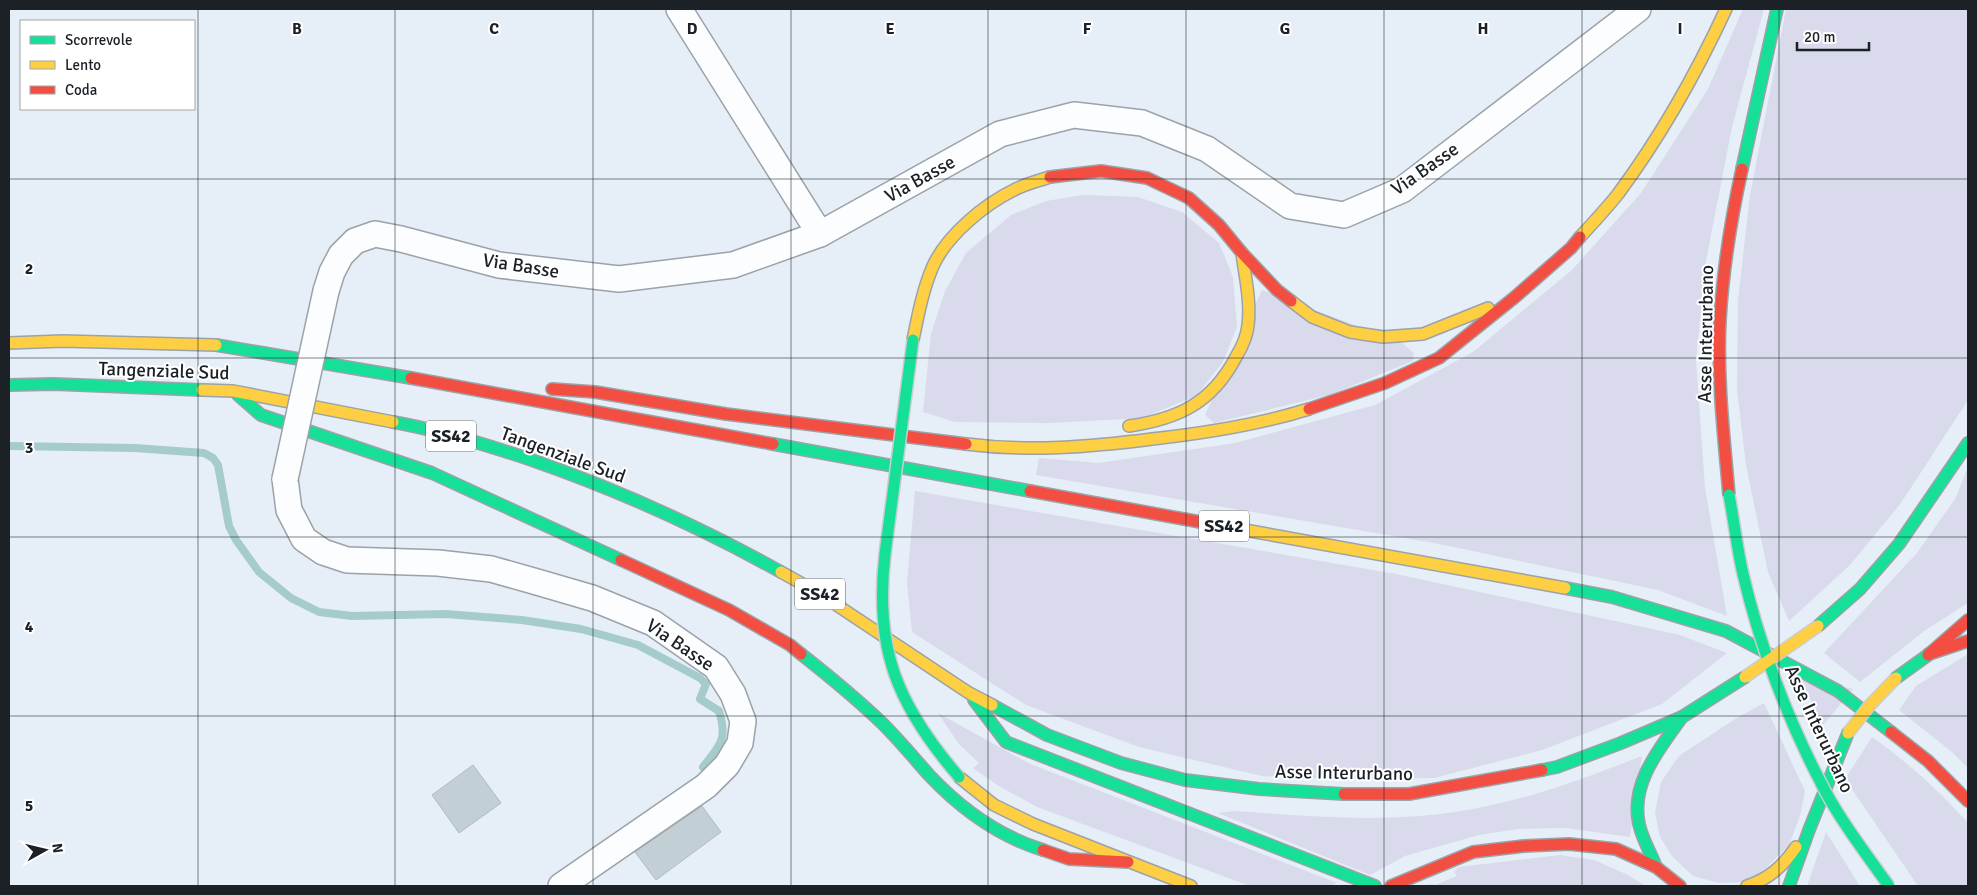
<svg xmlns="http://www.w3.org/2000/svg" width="1977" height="895" viewBox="0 0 1977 895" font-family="Signika,sans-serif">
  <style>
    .green { fill: #d9daec }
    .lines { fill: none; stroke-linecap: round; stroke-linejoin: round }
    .stream { stroke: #a6cbcb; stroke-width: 8 }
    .building { fill: #c2cfd5; stroke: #b2babf }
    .street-casing { stroke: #9ba2a8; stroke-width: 28 }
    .fast-casing { stroke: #9ba2a8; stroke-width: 14 }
    .slow-casing { stroke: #9ba2a8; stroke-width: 14 }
    .jam-casing { stroke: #9ba2a8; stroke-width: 14 }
    .street { stroke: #fbfdfe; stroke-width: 25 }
    .fast { stroke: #16e098; stroke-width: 11 }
    .slow { stroke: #ffcf43; stroke-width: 11 }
    .jam { stroke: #f24e42; stroke-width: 11 }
    .street-bridge-casing { stroke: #9ba2a8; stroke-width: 28; stroke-linecap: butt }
    .fast-bridge-casing { stroke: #c9cdd0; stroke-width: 14; stroke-linecap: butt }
    .slow-bridge-casing { stroke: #c9cdd0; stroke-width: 14; stroke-linecap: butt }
    .street-bridge { stroke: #fbfdfe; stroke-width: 25 }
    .fast-bridge { stroke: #16e098; stroke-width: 11 }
    .slow-bridge { stroke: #ffcf43; stroke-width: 11 }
    .grid { fill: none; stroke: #1b2126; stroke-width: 1; stroke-opacity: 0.55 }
    .labels { text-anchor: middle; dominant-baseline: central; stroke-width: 4; stroke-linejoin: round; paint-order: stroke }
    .shield { fill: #fff; stroke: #5f6467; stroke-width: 1 }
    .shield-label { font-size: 18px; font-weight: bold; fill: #1b2126 }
    .street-label { font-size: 19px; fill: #1b2126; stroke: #fff }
    .grid-label { font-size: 16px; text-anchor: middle; font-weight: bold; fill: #1b2126; stroke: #fff; stroke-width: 4; stroke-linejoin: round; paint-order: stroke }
  </style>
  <rect width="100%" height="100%" fill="#e6eff7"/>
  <!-- green -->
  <g class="green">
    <polygon points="1743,9 1764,9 1732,127 1706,261 1696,361 1705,488 1727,616 1658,590 1434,543 1036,475 1039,458 1099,463 1235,443 1375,405 1473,352 1572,270 1641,193 1708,89"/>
    <polygon points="1786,9 1968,9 1968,400 1901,503 1850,565 1789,621 1768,572 1746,465 1737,390 1738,300 1750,195"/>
    <polygon points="1083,195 1138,197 1182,212 1219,243 1233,277 1237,327 1223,362 1196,396 1142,418 1051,423 955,422 923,412 931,334 945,291 966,253 1011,215 1046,201"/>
    <polygon points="1262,290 1402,343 1414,353 1413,361 1329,395 1214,423 1205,415"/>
    <polygon points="1968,467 1968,603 1924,631 1860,682 1824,653 1917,553 1955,499"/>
    <polygon points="915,491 1396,574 1680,635 1727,653 1662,704 1542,750 1434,778 1329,779 1262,776 1139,747 1026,705 912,632 907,583"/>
    <polygon points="1968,654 1968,768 1952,752 1899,710 1916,686"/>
    <polygon points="1799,677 1853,689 1823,725"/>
    <polygon points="1764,703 1805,791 1800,816 1789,845 1752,882 1719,883 1693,876 1672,856 1660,837 1655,813 1661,782 1679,756 1735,719"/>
    <polygon points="938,713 1028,763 1337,883 1329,886 1250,886 1037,807 997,785 973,768 979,763 958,743"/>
    <path d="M 1872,737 C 1910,764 1937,789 1968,823 L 1968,886 L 1918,886 L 1845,779 Z"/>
    <path d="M 1642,756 L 1630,837 L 1565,828 L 1518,829 L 1479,835 L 1405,856 L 1370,875 L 1218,813 L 1234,811 C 1296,815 1357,821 1420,816 C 1496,811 1571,784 1642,756 Z"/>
    <polygon points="1826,832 1860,886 1807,886"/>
    <polygon points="1560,855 1594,860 1628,875 1646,886 1425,886 1431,884 1435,885 1457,876 1454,872 1459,867"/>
  </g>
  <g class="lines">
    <!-- stream -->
    <path class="stream" d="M 9,446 L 135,448 L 204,453 L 213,458 L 218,465 L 229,526 L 236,540 L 259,572 L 291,598 L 319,612 L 352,616 L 446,614 L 522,620 L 581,629 L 638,645 L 700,678 L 706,684 L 700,699 L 719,711 C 728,740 720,745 703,767"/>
  </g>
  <!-- building -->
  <g class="building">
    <polygon points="473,765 501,803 459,833 432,795"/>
    <polygon points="702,806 721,832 656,880 635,852"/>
  </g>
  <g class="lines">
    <defs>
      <g id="street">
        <polyline points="679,9 820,234"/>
        <polyline points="326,291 332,272 341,255 355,241 375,234 401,239 499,265 619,279 733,265 820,234 1000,134 1074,115 1142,123 1207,149 1290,206 1344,215 1402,190 1638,9"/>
        <polyline points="285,479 289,510 304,539 323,552 347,560 438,563 491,569 537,582 592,598 653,623 716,667 733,694 743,721 740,743 727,765 706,786 561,886"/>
      </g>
      <g id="fast">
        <polyline points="1742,169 1777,9"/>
        <polyline points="216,345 411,378"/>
        <polyline points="9,385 54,384 202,390"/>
        <polyline points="238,395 261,415 432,473 621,560"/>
        <path d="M 393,422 C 439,430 484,444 529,459 C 616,489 700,527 781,572"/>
        <polyline points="773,444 1030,491"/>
        <polyline points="1565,588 1612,597 1726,631 1838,691 1891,732"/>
        <polyline points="1818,626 1860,589 1899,544 1968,443"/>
        <path d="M 801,654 C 829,676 857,699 883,724 C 899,740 914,758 929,775 C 961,809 998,836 1043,850"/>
        <polyline points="1896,678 1928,655"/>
        <polyline points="974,700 1006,742 1375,886"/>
        <polyline points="992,705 1047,735 1121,763 1185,780 1259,789 1344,794"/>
        <polyline points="1542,770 1557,767 1621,743 1682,717 1745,677"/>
        <path d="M 1656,867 C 1651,853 1642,839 1639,824 C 1630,783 1660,748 1682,717"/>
        <polyline points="1789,886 1809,830 1848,733"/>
      </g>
      <g id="slow">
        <path d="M 1580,237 C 1593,223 1606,209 1618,194 C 1661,136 1696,74 1726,9"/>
        <polyline points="1291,301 1312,317 1350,332 1383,337 1423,334 1488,308"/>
        <path d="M 913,340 C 918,315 923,289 933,266 C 947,235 985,204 1014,190 C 1025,184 1038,181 1050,177"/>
        <polyline points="9,343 63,341 216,345"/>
        <polyline points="202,390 233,391 393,422"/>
        <path d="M 1129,426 C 1178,419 1212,403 1236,357 C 1242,347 1247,337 1248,325 C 1251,301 1245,277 1242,253"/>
        <path d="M 966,444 C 1029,452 1090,447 1152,439 C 1206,433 1258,425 1309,409"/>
        <polyline points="1217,525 1565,588"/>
        <polyline points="781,572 817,592 969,693 992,705"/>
        <polyline points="959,777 994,805 1033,824 1191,886"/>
        <path d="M 1747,886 C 1769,879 1783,866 1796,847"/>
      </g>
      <g id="jam">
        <polyline points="1050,177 1101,171 1147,178 1189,198 1219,225 1242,253 1277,290 1291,301"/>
        <polyline points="411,378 773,444"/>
        <polyline points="552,389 595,392 726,414 966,444"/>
        <polyline points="1309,409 1385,383 1439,358 1515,297 1571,248 1580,237"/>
        <polyline points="1030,491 1217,525"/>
        <path d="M 1729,495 C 1724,437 1717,378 1720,320 C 1723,269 1731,219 1742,169"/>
        <polyline points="621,560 729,610 790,645 801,654"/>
        <polyline points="1929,654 1968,641"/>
        <polyline points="1928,655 1968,620"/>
        <polyline points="1891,732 1928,761 1968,801"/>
        <polyline points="1344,794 1409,794 1542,770"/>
        <polyline points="1043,850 1069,859 1128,862"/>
        <polyline points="1391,886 1473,852 1524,846 1569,844 1616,849 1656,867 1680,886"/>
      </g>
    </defs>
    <!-- street casing -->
    <use href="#street" class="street-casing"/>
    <!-- fast casing -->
    <use href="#fast" class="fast-casing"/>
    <!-- slow casing -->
    <use href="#slow" class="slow-casing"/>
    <!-- jam casing -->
    <use href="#jam" class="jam-casing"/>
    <!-- street -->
    <use href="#street" class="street"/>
    <!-- fast -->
    <use href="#fast" class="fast"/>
    <!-- slow -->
    <use href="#slow" class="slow"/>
    <!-- jam -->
    <use href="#jam" class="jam"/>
    <defs>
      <polyline id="street-bridge" points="285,479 326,291"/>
      <g id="fast-bridge">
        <path d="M 913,340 L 885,554 C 874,649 897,705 959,777"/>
        <path d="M 1729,495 C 1734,521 1737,548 1743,574 C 1759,643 1787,718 1820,781 C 1837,816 1866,854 1889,886"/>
      </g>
      <g id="slow-bridge">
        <polyline points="1745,677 1818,626"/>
        <polyline points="1848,733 1870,705 1896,678"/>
      </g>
    </defs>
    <!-- street-bridge casing -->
    <use href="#street-bridge" class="street-bridge-casing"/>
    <!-- fast-bridge casing -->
    <use href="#fast-bridge" class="fast-bridge-casing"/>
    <!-- slow-bridge casing -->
    <use href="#slow-bridge" class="slow-bridge-casing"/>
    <!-- street-bridge -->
    <use href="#street-bridge" class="street-bridge"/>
    <!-- fast-bridge -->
    <use href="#fast-bridge" class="fast-bridge"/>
    <!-- slow-bridge -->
    <use href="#slow-bridge" class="slow-bridge"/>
  </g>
  <!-- grid -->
  <path class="grid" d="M 198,9 L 198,886M 395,9 L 395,886M 593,9 L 593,886M 791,9 L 791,886M 988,9 L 988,886M 1186,9 L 1186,886M 1384,9 L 1384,886M 1582,9 L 1582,886M 1779,9 L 1779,886M 9,179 L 1968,179M 9,358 L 1968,358M 9,537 L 1968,537M 9,716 L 1968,716"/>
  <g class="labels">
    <!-- shield labels -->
    <g class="shield">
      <rect x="426" y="420.5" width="50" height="31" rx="4"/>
      <rect x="1199" y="510.5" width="50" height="31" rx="4"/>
      <rect x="795" y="578.5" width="50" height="31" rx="4"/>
    </g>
    <g class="shield-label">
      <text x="451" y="436">SS42</text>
      <text x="1224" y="526">SS42</text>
      <text x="820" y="594">SS42</text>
    </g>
    <!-- street labels -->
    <g class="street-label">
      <text transform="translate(1425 169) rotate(-35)">Via Basse</text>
      <text transform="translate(920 179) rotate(-29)">Via Basse</text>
      <text transform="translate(521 266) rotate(9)">Via Basse</text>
      <text transform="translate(1706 334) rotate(-89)">Asse Interurbano</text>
      <text transform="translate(164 371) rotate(2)">Tangenziale Sud</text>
      <text transform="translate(563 455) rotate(20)">Tangenziale Sud</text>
      <text transform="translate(680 645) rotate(34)">Via Basse</text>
      <text transform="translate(1819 729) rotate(65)">Asse Interurbano</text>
      <text transform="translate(1344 773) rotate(1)">Asse Interurbano</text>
    </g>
  </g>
  <g class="grid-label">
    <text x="297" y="34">B</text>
    <text x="494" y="34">C</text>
    <text x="692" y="34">D</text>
    <text x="890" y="34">E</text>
    <text x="1087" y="34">F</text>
    <text x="1285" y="34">G</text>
    <text x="1483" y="34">H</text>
    <text x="1680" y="34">I</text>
    <text x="29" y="274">2</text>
    <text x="29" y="453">3</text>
    <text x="29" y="632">4</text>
    <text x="29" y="811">5</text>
  </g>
  <!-- border -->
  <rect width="1977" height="895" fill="none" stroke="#1b2126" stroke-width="20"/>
  <!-- legend -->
  <rect x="20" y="20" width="175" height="90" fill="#ffffff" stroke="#a4a6a8"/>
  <rect x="30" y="36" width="25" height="8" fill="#16e098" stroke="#a4a6a8"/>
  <text x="65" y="45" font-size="15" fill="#1b2126">Scorrevole</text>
  <rect x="30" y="61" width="25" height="8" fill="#ffcf43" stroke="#a4a6a8"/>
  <text x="65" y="70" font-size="15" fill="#1b2126">Lento</text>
  <rect x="30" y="86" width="25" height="8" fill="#f24e42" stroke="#a4a6a8"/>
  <text x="65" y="95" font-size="15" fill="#1b2126">Coda</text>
  <!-- north arrow -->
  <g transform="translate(45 850) rotate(82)" stroke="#ffffff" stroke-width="4" paint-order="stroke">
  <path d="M0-4L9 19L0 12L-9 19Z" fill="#1b2126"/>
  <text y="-8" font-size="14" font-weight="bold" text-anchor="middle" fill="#1b2126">N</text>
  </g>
  <!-- scale -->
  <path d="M1797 42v8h72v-8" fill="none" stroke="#1b2126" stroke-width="2.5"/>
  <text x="1804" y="42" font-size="15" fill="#1b2126" stroke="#ffffff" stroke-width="4" paint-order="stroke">20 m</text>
</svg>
